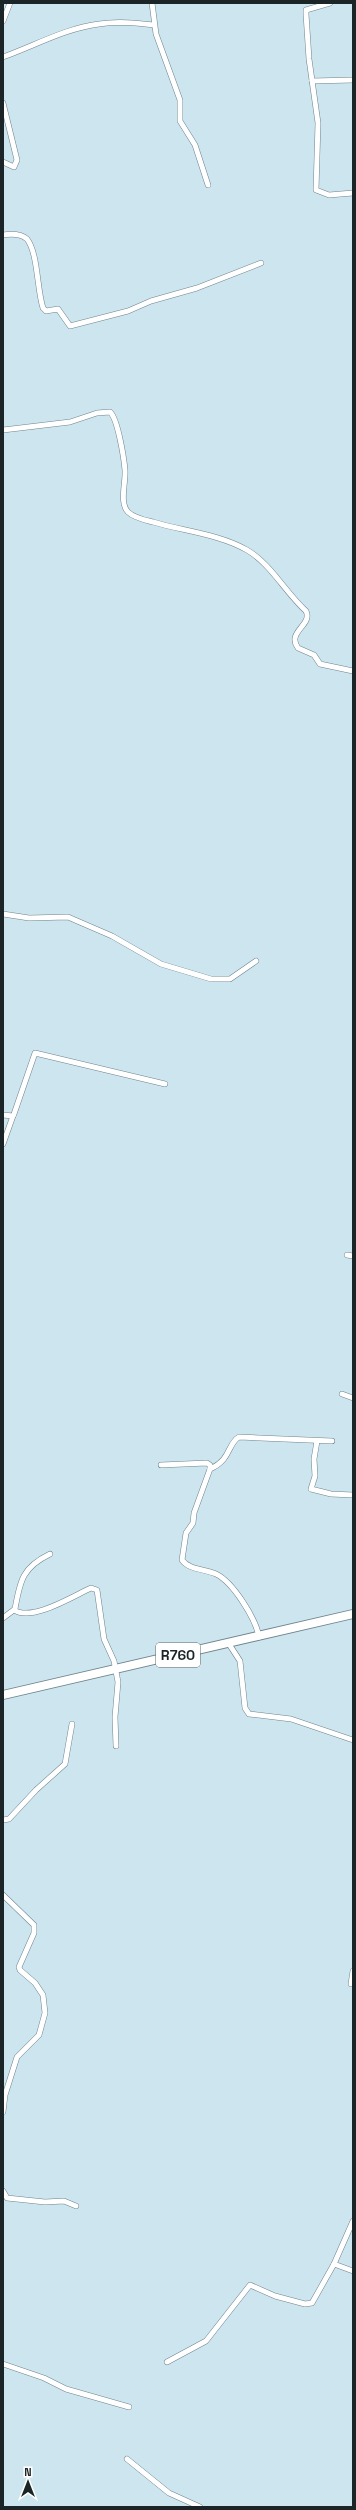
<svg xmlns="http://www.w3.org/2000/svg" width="356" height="2510" viewBox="0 0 356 2510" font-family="'Space Grotesk',sans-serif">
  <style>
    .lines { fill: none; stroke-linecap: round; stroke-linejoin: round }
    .street-casing { stroke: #6e848d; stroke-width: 6 }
    .primary-casing { stroke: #6e848d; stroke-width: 10 }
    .street { stroke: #fff; stroke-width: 5 }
    .primary { stroke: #fff; stroke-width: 8 }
    .labels { text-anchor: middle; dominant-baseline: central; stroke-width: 3; stroke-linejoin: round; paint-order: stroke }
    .shield { fill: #fff; stroke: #5f6668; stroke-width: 1 }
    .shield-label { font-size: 14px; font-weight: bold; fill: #1b2427 }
  </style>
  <rect width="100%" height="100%" fill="#cde5ef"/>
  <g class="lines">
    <defs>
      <g id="street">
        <polyline points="152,3 156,34 180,100 180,121 195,145 208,185"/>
        <polyline points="330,3 306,10 306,14 309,59 318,123 316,190 329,195 353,193"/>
        <polyline points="3,21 10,3"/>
        <path d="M 3,57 C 34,46 66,28 99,24 C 118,21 136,23 154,25"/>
        <polyline points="312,81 353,80"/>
        <polyline points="3,103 17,160 14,167 3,162"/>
        <path d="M 3,235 C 10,234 21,234 27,239 C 38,253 37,290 43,308 L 46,311 L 58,309 L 70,326 L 128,311 L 151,301 L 197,288 L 261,263"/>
        <path d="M 3,430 L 70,422 L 97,413 L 110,412 C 118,419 124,459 125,470 C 126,482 119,503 128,512 C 134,518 145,520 153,522 C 183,531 219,534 247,550 C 271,564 285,592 306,611 C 313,625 286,632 298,648 L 314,655 L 320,664 L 353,671"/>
        <polyline points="3,914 29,918 68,917 112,936 161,964 211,979 230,979 256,961"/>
        <polyline points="3,1115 13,1116 14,1114 35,1053 165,1084"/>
        <polyline points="3,1144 13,1116"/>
        <polyline points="347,1255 353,1256"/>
        <polyline points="342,1394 353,1398"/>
        <polyline points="317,1441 314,1459 315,1476 311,1489 331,1494 353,1495"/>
        <polyline points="161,1465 207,1463 210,1465 210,1469"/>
        <path d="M 14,1610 C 32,1622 73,1596 91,1588 L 97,1590 L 104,1639 L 114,1661 L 118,1682 L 115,1717 L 116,1746"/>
        <path d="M 3,1618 L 15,1609 C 20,1580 23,1567 50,1554"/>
        <path d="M 259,1637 C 256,1619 233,1582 216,1574 C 205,1569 189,1570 182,1560 L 186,1533 L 193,1523 L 194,1513 L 210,1469 C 232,1459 227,1444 239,1437 L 332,1441"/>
        <polyline points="229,1644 240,1661 245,1708 249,1714 291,1719 353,1740"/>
        <polyline points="3,1820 9,1819 36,1790 65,1764 72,1724"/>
        <polyline points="3,1895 34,1925 34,1933 19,1967 20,1970 35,1983 43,1995 45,2013 39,2035 17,2057 5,2095 3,2112"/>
        <polyline points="351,1984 353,1971"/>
        <polyline points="3,2191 7,2198 45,2202 64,2201 76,2206"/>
        <polyline points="334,2264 353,2271"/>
        <polyline points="167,2362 206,2341 250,2285 275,2296 305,2304 312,2303 334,2264 353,2221"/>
        <polyline points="3,2364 44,2378 66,2389 129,2407"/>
        <polyline points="127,2459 169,2493 200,2507"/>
      </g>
      <polyline id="primary" points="3,1695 353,1614"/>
    </defs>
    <!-- street casing -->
    <use href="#street" class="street-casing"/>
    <!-- primary casing -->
    <use href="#primary" class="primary-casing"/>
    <!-- street -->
    <use href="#street" class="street"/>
    <!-- primary -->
    <use href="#primary" class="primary"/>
  </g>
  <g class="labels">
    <!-- shield labels -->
    <rect class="shield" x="156" y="1643" width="44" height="24" rx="3"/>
    <g class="shield-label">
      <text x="178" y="1655">R760</text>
    </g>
  </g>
  <!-- border -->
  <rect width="356" height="2510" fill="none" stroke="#1b2427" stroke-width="8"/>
  <!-- north arrow -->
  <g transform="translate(28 2482)" stroke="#ffffff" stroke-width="3" paint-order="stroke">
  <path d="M0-3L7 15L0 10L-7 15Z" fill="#1b2427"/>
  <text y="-6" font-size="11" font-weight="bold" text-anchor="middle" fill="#1b2427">N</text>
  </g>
</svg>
